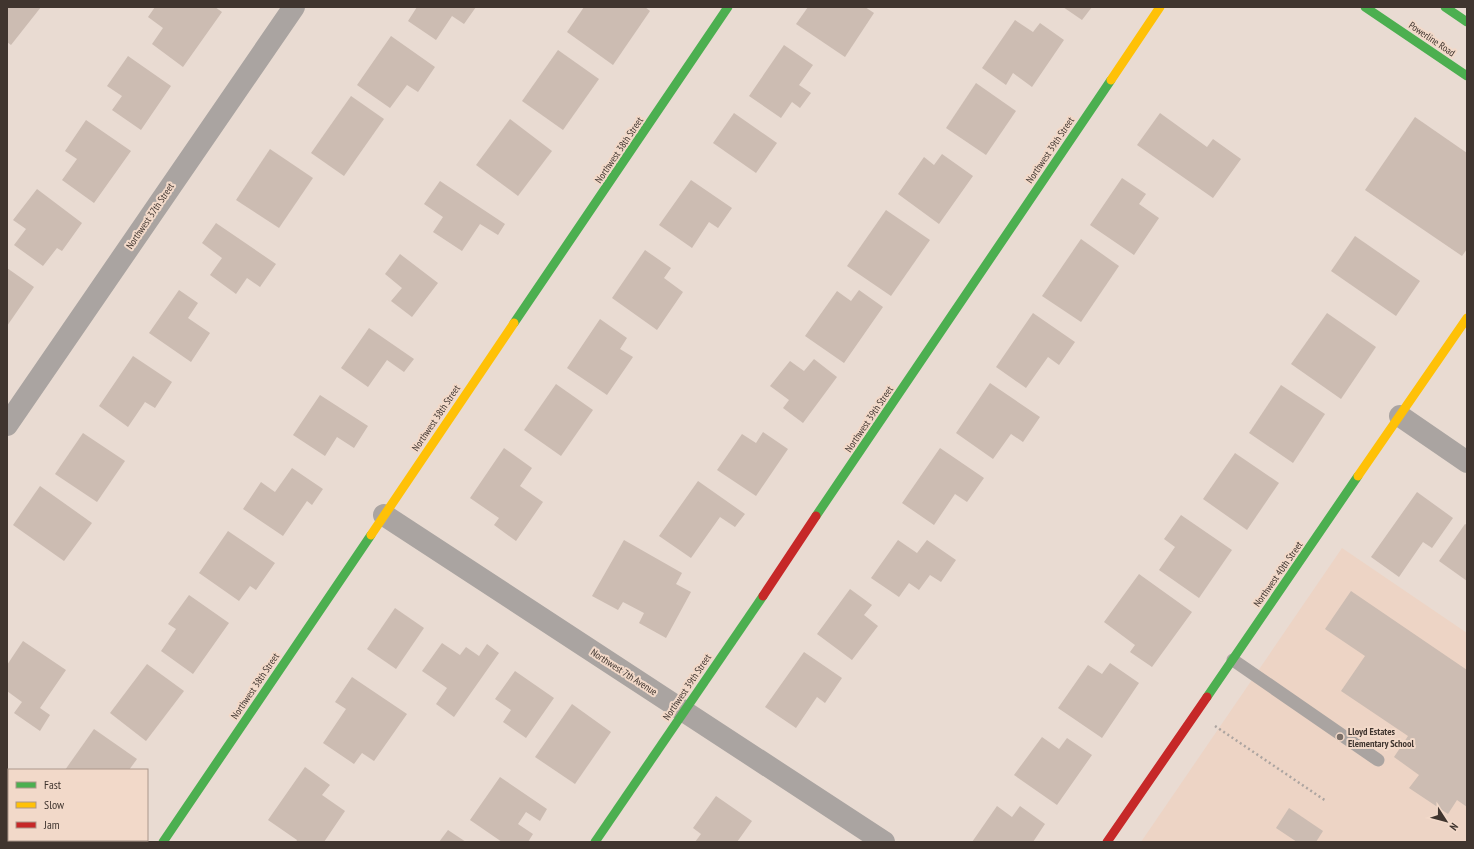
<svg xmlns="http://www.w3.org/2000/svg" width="1474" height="849" viewBox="0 0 1474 849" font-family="'PT Sans Narrow',sans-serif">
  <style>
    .built { fill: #edd4c5 }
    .building { fill: #ccbcb2 }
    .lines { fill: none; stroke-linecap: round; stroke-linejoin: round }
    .path { stroke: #aca4a0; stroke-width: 2.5; stroke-dasharray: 2 3; stroke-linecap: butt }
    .lane { stroke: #aaa4a1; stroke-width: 13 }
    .street { stroke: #aaa4a1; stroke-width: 22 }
    .fast { stroke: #4caf50; stroke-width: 9 }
    .slow { stroke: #ffc107; stroke-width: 9 }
    .jam { stroke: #c62828; stroke-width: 9 }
    .poi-dot { fill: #7b6f68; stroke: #f2d9c9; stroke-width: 1.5 }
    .labels { text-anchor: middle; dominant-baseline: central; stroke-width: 4; stroke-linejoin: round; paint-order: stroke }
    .street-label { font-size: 10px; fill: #40352f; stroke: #f2d9c9 }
    .poi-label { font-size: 10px; font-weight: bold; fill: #40352f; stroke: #f2d9c9; text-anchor: start }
  </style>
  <rect width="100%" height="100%" fill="#e9dbd2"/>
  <!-- built -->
  <polygon class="built" points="1342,548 1467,633 1467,842 1141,842"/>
  <!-- building -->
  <g class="building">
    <polygon points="7,7 41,7 11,45 7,42"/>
    <polygon points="155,7 215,7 222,12 183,67 152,44 163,28 148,17"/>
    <polygon points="417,7 476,7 464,24 452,16 436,40 408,21"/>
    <polygon points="584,7 645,7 650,11 613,65 567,32"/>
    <polygon points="808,7 865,7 874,13 845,57 796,24"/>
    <polygon points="1063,7 1092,7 1082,20"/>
    <polygon points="1015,20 1033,32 1040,23 1064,40 1032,87 1013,73 1006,85 982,68"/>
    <polygon points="391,36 435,67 418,92 407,85 390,108 357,85"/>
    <polygon points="784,45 813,65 799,85 811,93 800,108 792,102 781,118 749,96"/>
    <polygon points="558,50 599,79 563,130 522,101"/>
    <polygon points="128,56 171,86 141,130 112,110 122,96 107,86"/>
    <polygon points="976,83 1016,111 986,155 946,128"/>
    <polygon points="351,96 384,119 344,176 311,153"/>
    <polygon points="734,113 777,143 756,173 713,143"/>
    <polygon points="1160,113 1207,147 1213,139 1241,159 1213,198 1137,145"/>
    <polygon points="1415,117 1467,153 1467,249 1462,256 1365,190"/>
    <polygon points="510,119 552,151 518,196 476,165"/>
    <polygon points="86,120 131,151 94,203 62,180 77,159 65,151"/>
    <polygon points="270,149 313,178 279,228 236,200"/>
    <polygon points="942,154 973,176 939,224 898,194 924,157 934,165"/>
    <polygon points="1122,178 1146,194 1139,204 1159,218 1134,255 1090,225"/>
    <polygon points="691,180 732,208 718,228 709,222 692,248 659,225"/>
    <polygon points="440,181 505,224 498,235 480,224 462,251 433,232 443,217 424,204"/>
    <polygon points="37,189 82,223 62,251 57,248 43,266 14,245 26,229 13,220"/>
    <polygon points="886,210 930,240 891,296 847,266"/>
    <polygon points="216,223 276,264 260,287 247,278 236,294 210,275 222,258 202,243"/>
    <polygon points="1355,236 1420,281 1396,316 1331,271"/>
    <polygon points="1081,239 1119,266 1081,322 1042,296"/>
    <polygon points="645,250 671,268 664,278 683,292 657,330 612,298"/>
    <polygon points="400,254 438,283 412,317 391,301 402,288 385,274"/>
    <polygon points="7,268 34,287 7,326"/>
    <polygon points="179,290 198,303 188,318 210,333 191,362 149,333"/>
    <polygon points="859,290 883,307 844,363 805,336 837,291 851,301"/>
    <polygon points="1033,313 1075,342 1059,365 1048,357 1026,388 996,367"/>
    <polygon points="1327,313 1376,347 1341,399 1291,364"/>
    <polygon points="600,319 627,338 620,349 633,357 607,395 567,368"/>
    <polygon points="369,328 414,359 404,372 387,360 368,387 341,368"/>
    <polygon points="133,356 172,382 155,408 145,402 128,427 99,406"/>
    <polygon points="814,359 837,377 803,423 783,408 789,400 770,386 790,361 804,371"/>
    <polygon points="990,383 1040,417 1023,442 1011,434 993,459 956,433"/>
    <polygon points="556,384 593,410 561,456 524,430"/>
    <polygon points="1281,385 1325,414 1293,463 1249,433"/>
    <polygon points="320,395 368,426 354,448 337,437 325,456 293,435"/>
    <polygon points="763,432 788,449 756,496 717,470 742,434 756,443"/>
    <polygon points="83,433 125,461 97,502 55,474"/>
    <polygon points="504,448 532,468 520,486 543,502 516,541 494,525 499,518 470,498"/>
    <polygon points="940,448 984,478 967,502 955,494 934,525 902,503"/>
    <polygon points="1235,453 1279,483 1247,530 1203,499"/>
    <polygon points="292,468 323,489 312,505 307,501 283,536 243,509 261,482 275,492"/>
    <polygon points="698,481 745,514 735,527 720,517 691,558 659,536"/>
    <polygon points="40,486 92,523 64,561 13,525"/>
    <polygon points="1417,492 1453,518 1432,548 1423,542 1399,577 1371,557"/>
    <polygon points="1181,515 1232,550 1199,598 1159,570 1175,547 1164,539"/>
    <polygon points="1465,524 1467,525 1467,581 1439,561"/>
    <polygon points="228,531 275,563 256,590 250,586 239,601 199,573"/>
    <polygon points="624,540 682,573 676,584 691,592 666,638 639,623 644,613 623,602 618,610 592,596"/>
    <polygon points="898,540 917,553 927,540 956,560 941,582 930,575 919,590 909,583 899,597 871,578"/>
    <polygon points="1139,574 1192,612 1152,667 1130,652 1135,645 1104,622"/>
    <polygon points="850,589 872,605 864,615 878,626 852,660 817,634"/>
    <polygon points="1351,591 1467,670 1467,807 1457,800 1448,814 1409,788 1419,775 1394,757 1408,736 1341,691 1365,656 1325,629"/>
    <polygon points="189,595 229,623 193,674 161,651 176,629 168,624"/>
    <polygon points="395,608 424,628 396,669 367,649"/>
    <polygon points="23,641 66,670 40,708 50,715 40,731 14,713 22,702 7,691 7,665"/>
    <polygon points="442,643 460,655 466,647 479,656 487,644 499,653 454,717 436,704 447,688 422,671"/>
    <polygon points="804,652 842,678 825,703 817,697 796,728 765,707"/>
    <polygon points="1110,663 1139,683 1102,738 1058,708 1088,665 1102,674"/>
    <polygon points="147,664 184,691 146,741 110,713"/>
    <polygon points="515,671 554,698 526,738 503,722 511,710 495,699"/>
    <polygon points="352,677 407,714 374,761 362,753 354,764 323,743 346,709 335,702"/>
    <polygon points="572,704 611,732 575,784 535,757"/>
    <polygon points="94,729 137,759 129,770 65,770"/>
    <polygon points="1042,737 1059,749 1067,738 1092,755 1057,805 1014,775"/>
    <polygon points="305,767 330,785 322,795 345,811 324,842 296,842 297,840 268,820"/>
    <polygon points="500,777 547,809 540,821 526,812 518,824 533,834 528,842 502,842 470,820"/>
    <polygon points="716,796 752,821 737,842 695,842 701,834 693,828"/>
    <polygon points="997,806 1012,817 1020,806 1045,824 1033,842 972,842"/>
    <polygon points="1289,808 1323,831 1316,842 1297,842 1276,828"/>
    <polygon points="448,830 466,842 439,842"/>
    <polygon points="41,840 94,840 92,842 39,842"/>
  </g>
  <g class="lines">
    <!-- path -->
    <polyline class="path" points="1215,726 1326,801"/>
    <!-- lane -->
    <polyline class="lane" points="1233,660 1378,760"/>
    <!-- street -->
    <g class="street">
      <polyline points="1400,416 1467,462"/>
      <polyline points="7,425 294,7"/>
      <polyline points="384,515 884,842"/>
    </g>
    <!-- fast -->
    <g class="fast">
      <polyline points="1365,7 1467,76"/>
      <polyline points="1445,7 1467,22"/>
      <polyline points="514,323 728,7"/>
      <polyline points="816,516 1111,80"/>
      <polyline points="1207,697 1358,476"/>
      <polyline points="163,842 371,535"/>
      <polyline points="595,842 763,596"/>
    </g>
    <!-- slow -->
    <g class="slow">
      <polyline points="1111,80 1160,7"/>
      <polyline points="1358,476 1467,318"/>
      <polyline points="371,535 514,323"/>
    </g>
    <!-- jam -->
    <g class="jam">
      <polyline points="763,596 816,516"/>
      <polyline points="1107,842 1207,697"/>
    </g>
  </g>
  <!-- markers -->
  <circle class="poi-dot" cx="1340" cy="737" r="4"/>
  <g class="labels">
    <!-- street labels -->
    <g class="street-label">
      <text transform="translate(1432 39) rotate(34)">Powerline Road</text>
      <text transform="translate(619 150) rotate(-56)">Northwest 38th Street</text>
      <text transform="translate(1050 150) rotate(-56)">Northwest 39th Street</text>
      <text transform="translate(150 216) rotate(-56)">Northwest 37th Street</text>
      <text transform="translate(436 418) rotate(-56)">Northwest 38th Street</text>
      <text transform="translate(869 419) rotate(-56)">Northwest 39th Street</text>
      <text transform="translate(1278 574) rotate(-55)">Northwest 40th Street</text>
      <text transform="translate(624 672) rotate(33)">Northwest 7th Avenue</text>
      <text transform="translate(255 686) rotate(-56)">Northwest 38th Street</text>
      <text transform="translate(687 687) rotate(-56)">Northwest 39th Street</text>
    </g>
    <!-- poi labels -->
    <g class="poi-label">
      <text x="1348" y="731">Lloyd Estates<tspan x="1348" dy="12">Elementary School</tspan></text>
    </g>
  </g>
  <!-- border -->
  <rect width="1474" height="849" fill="none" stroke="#40352f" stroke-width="16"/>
  <!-- legend -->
  <rect x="8" y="769" width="140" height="72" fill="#f2d9c9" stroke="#ab978b"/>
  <rect x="16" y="782" width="20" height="6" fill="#4caf50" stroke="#ab978b"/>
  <text x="44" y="789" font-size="12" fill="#40352f">Fast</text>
  <rect x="16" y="802" width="20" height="6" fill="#ffc107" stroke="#ab978b"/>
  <text x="44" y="809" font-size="12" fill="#40352f">Slow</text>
  <rect x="16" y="822" width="20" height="6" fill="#c62828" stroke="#ab978b"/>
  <text x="44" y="829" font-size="12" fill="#40352f">Jam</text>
  <!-- north arrow -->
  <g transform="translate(1446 821) rotate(126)" stroke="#f2d9c9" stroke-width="3" paint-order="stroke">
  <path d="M0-3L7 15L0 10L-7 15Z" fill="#40352f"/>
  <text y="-6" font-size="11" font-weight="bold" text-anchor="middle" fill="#40352f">N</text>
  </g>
</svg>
